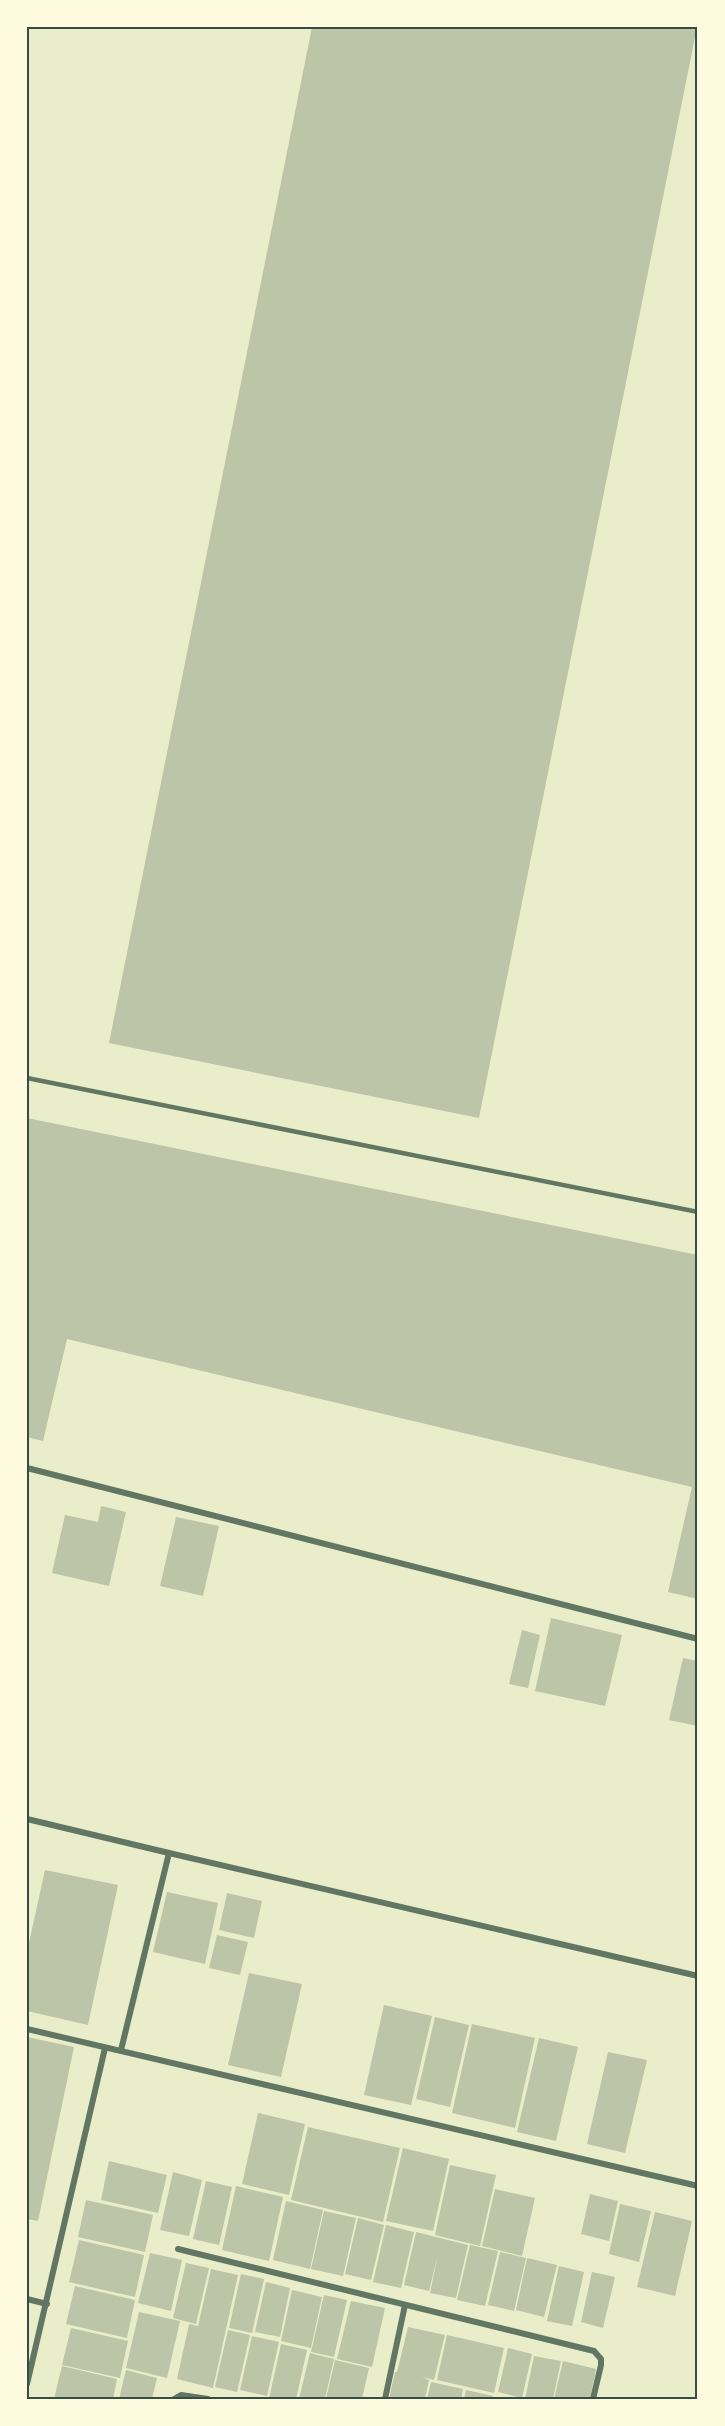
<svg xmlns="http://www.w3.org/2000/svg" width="725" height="2426" viewBox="0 0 725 2426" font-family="Spectral,serif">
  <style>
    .building { fill: #bcc5a7 }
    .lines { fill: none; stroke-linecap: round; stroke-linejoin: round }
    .service { stroke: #617663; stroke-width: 4.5 }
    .minor { stroke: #617663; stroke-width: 6 }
    .neatline { fill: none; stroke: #344e41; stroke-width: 2 }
  </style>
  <rect width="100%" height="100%" fill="#e9edc9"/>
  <!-- building -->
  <g class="building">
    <polygon points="312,27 697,27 479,1118 109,1043"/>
    <polygon points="27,1118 698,1255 698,1599 668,1592 692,1487 67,1339 43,1441 27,1437"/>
    <polygon points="101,1506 126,1512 109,1586 52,1573 65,1515 98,1522"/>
    <polygon points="176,1517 219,1526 203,1596 160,1586"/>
    <polygon points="551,1618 622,1635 605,1706 535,1691"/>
    <polygon points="522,1630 540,1635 528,1688 509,1684"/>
    <polygon points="683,1658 698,1661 698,1726 669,1720"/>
    <polygon points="45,1870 118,1885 88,2025 27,2011 27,1952"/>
    <polygon points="167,1892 218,1903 205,1964 153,1952"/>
    <polygon points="227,1893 262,1901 254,1938 219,1930"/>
    <polygon points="217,1935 248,1942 240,1975 209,1968"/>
    <polygon points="249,1973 302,1984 281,2077 228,2065"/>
    <polygon points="384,2005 432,2016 411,2105 364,2095"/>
    <polygon points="435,2017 469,2025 450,2107 416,2099"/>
    <polygon points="472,2024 535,2038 515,2128 452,2113"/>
    <polygon points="27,2037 74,2047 38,2221 27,2219"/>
    <polygon points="539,2038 578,2047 556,2141 517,2132"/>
    <polygon points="608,2052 647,2060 625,2153 587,2144"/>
    <polygon points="258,2113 305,2124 289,2195 242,2184"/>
    <polygon points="308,2127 400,2148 383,2222 291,2200"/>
    <polygon points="403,2148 449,2159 433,2231 386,2221"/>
    <polygon points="109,2161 167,2175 158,2213 101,2200"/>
    <polygon points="450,2165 496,2175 480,2246 435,2235"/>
    <polygon points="173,2172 202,2180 189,2236 160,2230"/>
    <polygon points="206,2181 232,2187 219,2245 193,2239"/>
    <polygon points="236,2186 283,2197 269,2261 222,2250"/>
    <polygon points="495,2189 535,2198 522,2256 482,2246"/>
    <polygon points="590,2194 618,2201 609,2241 581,2234"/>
    <polygon points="86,2200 153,2215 145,2252 78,2237"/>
    <polygon points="286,2201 323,2210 310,2269 273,2260"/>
    <polygon points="620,2204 651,2211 639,2262 609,2254"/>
    <polygon points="324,2211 356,2218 343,2276 311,2269"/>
    <polygon points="655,2212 692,2221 675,2296 637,2287"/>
    <polygon points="358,2218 384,2225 371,2280 345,2274"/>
    <polygon points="386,2225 414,2232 401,2288 373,2282"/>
    <polygon points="416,2232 468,2245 456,2298 430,2293 438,2254 429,2291 404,2285"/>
    <polygon points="79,2240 144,2255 135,2297 69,2282"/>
    <polygon points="470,2245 498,2251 485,2306 457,2300"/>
    <polygon points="500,2252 526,2258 514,2311 488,2305"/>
    <polygon points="150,2253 182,2260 171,2311 138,2303"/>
    <polygon points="527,2258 557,2265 544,2317 516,2310"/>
    <polygon points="186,2263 209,2268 196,2324 173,2318"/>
    <polygon points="559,2266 584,2272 572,2326 547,2321"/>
    <polygon points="211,2269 238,2275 213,2388 177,2379 189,2324 198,2326"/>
    <polygon points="592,2272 615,2277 603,2328 581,2322"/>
    <polygon points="241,2274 264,2279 252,2333 229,2328"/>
    <polygon points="266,2282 290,2288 280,2337 255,2332"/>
    <polygon points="75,2286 135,2300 127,2338 66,2324"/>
    <polygon points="292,2290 322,2297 311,2348 281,2341"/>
    <polygon points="324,2295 347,2300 334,2357 311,2352"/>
    <polygon points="351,2301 385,2308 372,2367 337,2359"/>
    <polygon points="139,2312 180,2321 167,2378 126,2368"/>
    <polygon points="408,2327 445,2335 434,2380 422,2377 429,2380 425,2399 389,2399 395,2372 397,2372"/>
    <polygon points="71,2328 128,2341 120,2378 62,2365"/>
    <polygon points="228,2330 250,2335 237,2392 215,2387"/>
    <polygon points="447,2335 504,2348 494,2393 437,2380"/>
    <polygon points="252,2336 279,2342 267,2396 240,2390"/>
    <polygon points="281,2344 307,2350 296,2399 269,2399"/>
    <polygon points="508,2348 532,2354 522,2398 498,2392"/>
    <polygon points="310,2353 334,2359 325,2399 299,2399"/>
    <polygon points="534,2356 561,2361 553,2399 525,2399"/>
    <polygon points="335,2360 369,2368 362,2399 326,2399"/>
    <polygon points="563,2361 596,2369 590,2399 554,2399"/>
    <polygon points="62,2366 117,2379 113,2399 54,2399"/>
    <polygon points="126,2370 157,2378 152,2399 119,2399"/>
    <polygon points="431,2382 463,2389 461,2399 427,2399"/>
    <polygon points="466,2390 493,2396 492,2399 464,2399"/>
  </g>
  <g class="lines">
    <!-- service -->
    <polyline class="service" points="27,1078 698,1212"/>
    <!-- minor -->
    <g class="minor">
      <polyline points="27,1468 698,1639"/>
      <polyline points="27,1819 169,1853"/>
      <polyline points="27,2029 698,2186"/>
      <polyline points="121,2050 169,1853 698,1976"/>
      <polyline points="178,2249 594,2351 601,2359 601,2365 593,2399"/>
      <polyline points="27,2299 47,2304"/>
      <polyline points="27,2384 105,2048"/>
      <polyline points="174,2399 181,2395 208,2399"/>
      <polyline points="385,2399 405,2305"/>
    </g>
  </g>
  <!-- border -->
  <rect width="725" height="2426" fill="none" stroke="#fefae0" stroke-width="57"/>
  <rect x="28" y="28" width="668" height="2370" class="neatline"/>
</svg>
